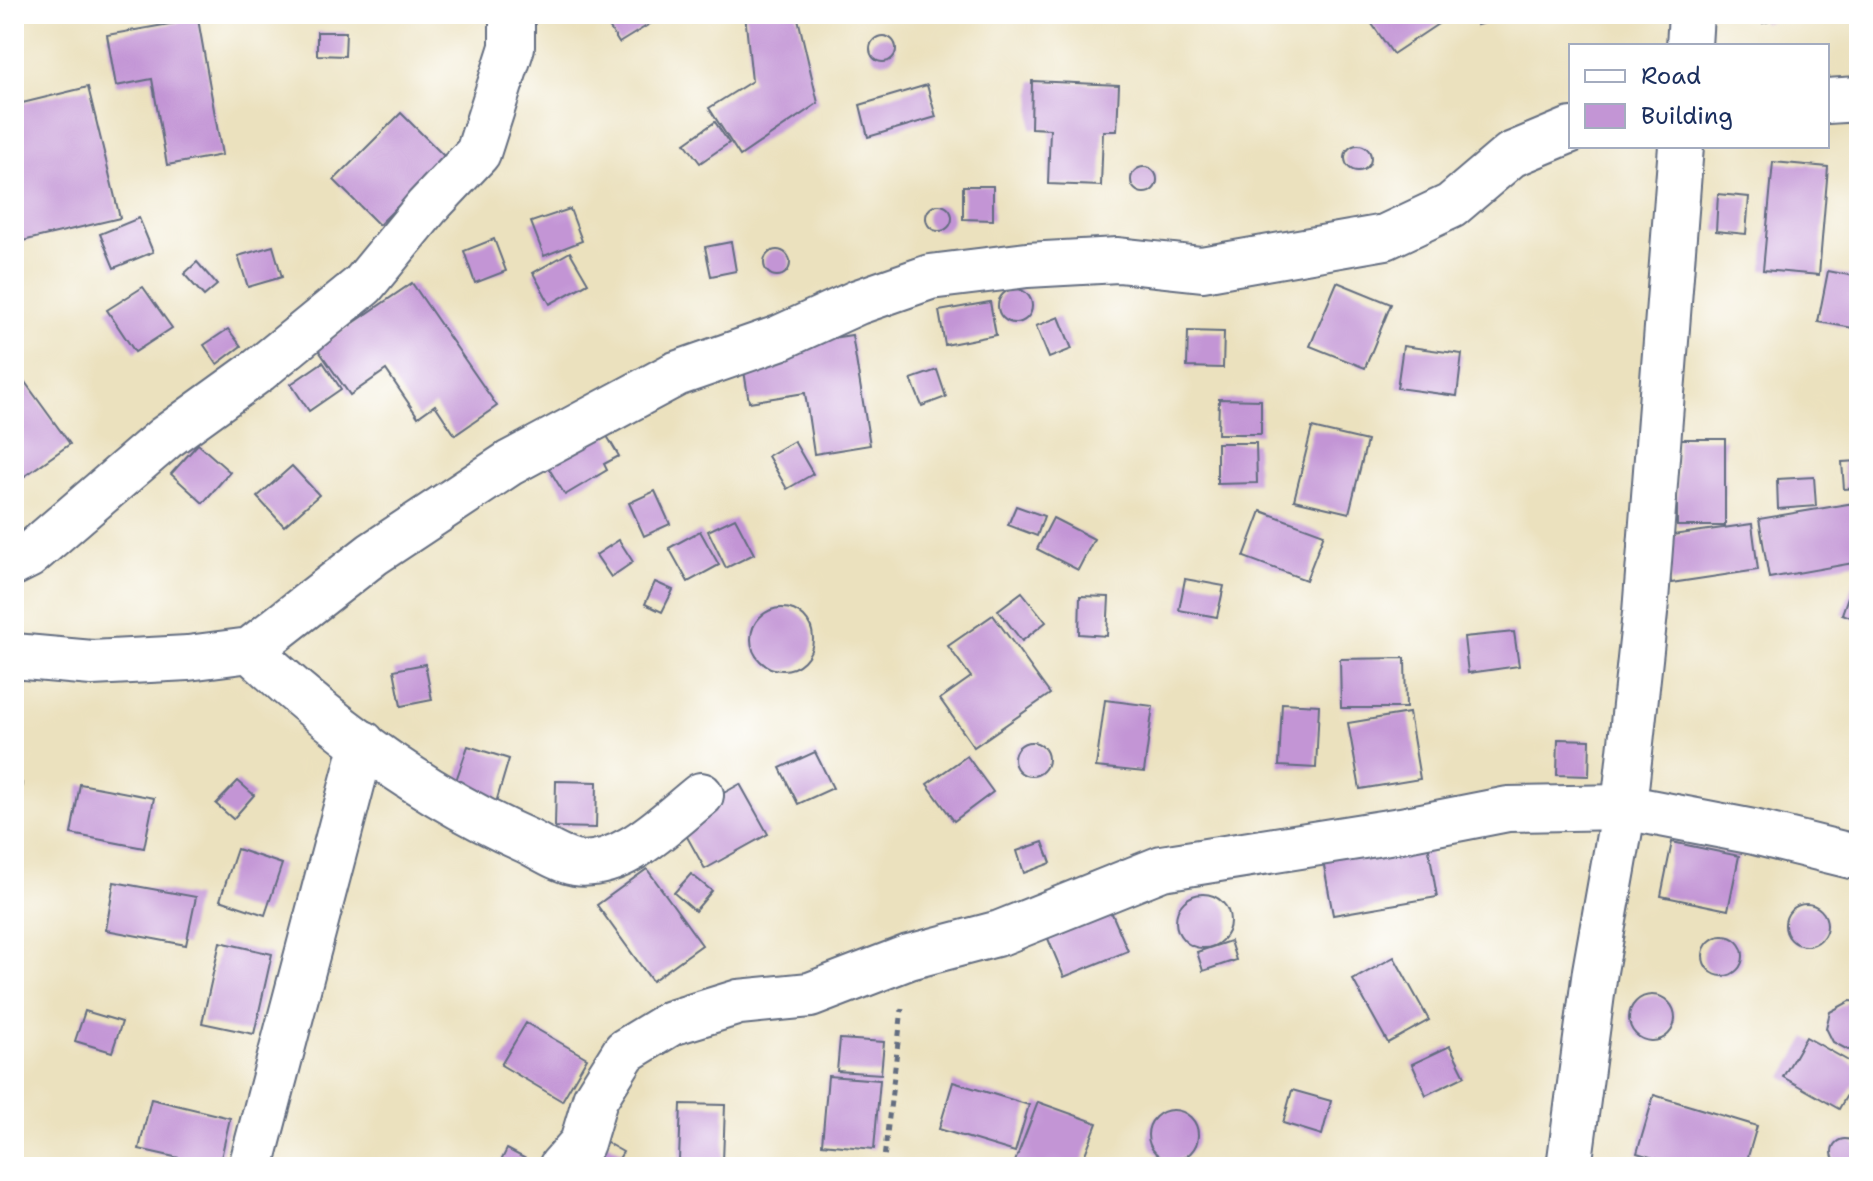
<svg xmlns="http://www.w3.org/2000/svg" width="1873" height="1181" viewBox="0 0 1873 1181" font-family="'Shantell Sans',sans-serif">
  <style>
    .building { fill: #c395d5 }
    .lines { fill: none; stroke-linecap: round; stroke-linejoin: round }
    .minor-casing { stroke: #646d80; stroke-width: 48 }
    .path { stroke: #646d80; stroke-width: 5; stroke-dasharray: 6 6; stroke-linecap: butt }
    .minor { stroke: #fff; stroke-width: 44 }
  </style>
  <rect width="100%" height="100%" fill="#fff"/>
  <filter id="ink" filterUnits="userSpaceOnUse"><feTurbulence type="fractalNoise" baseFrequency=".0125" numOctaves="2"/><feDisplacementMap in="SourceGraphic" scale="16" xChannelSelector="R" yChannelSelector="G"/><feConvolveMatrix kernelMatrix="1 2 1 2 8 2 1 2 1" color-interpolation-filters="sRGB"/></filter>
  <filter id="wash" filterUnits="userSpaceOnUse"><feTurbulence type="fractalNoise" baseFrequency=".006" numOctaves="4" result="noise"/><feDisplacementMap in="SourceGraphic" scale="32" xChannelSelector="R" yChannelSelector="G"/><feGaussianBlur stdDeviation="1.8" result="paint"/><feColorMatrix in="noise" values="0 0 0 0 0 0 0 0 0 0 0 0 0 0 0 0 0 1.4 0 .05"/><feComposite in="paint" operator="in"/></filter>
  <g filter="url(#wash)">
    <rect width="100%" height="100%" fill="#ebe1be"/>
    <g id="blocks">
      <!-- building -->
      <g class="building">
        <polygon points="601,14 666,14 619,43"/>
        <polygon points="745,14 797,14 818,103 740,156 709,108 752,81"/>
        <polygon points="1365,14 1440,14 1444,20 1393,54"/>
        <polygon points="1475,14 1515,14 1515,15 1477,25"/>
        <polygon points="1760,14 1790,14 1790,15 1763,23"/>
        <polygon points="198,19 222,155 167,165 152,79 116,86 107,35"/>
        <polygon points="317,32 346,32 345,56 317,55"/>
        <circle cx="883" cy="49" r="13"/>
        <polygon points="1032,81 1119,85 1117,131 1103,131 1101,186 1048,184 1050,129 1031,128"/>
        <polygon points="927,85 936,117 868,137 860,105"/>
        <polygon points="88,87 120,218 14,243 14,105"/>
        <polygon points="401,113 446,158 379,225 334,180"/>
        <polygon points="715,122 729,143 700,163 685,143"/>
        <circle cx="1358" cy="158" r="13"/>
        <polygon points="1773,162 1828,167 1819,275 1763,270"/>
        <circle cx="1144" cy="180" r="13"/>
        <polygon points="963,186 993,186 993,220 963,219"/>
        <polygon points="1718,194 1749,197 1746,234 1716,231"/>
        <circle cx="939" cy="218" r="13"/>
        <polygon points="570,209 582,241 544,256 531,222"/>
        <polygon points="139,218 153,252 114,268 100,234"/>
        <polygon points="494,239 506,271 475,283 464,251"/>
        <polygon points="731,242 736,271 711,276 705,247"/>
        <polygon points="273,246 282,277 248,287 238,256"/>
        <circle cx="777" cy="263" r="13"/>
        <polygon points="570,252 588,283 550,304 533,273"/>
        <polygon points="197,262 217,285 204,296 184,274"/>
        <polygon points="1828,271 1859,277 1859,329 1818,322"/>
        <polygon points="1337,282 1391,304 1365,368 1310,346"/>
        <polygon points="412,283 497,406 455,435 435,405 418,417 386,370 350,395 317,348"/>
        <polygon points="143,287 172,328 135,352 107,310"/>
        <circle cx="1015" cy="306" r="17"/>
        <polygon points="990,302 996,335 945,345 939,311"/>
        <polygon points="1059,317 1072,349 1049,358 1036,326"/>
        <polygon points="228,329 241,346 217,364 204,345"/>
        <polygon points="1188,331 1224,332 1223,368 1187,367"/>
        <polygon points="852,335 870,445 814,454 805,393 749,402 741,352"/>
        <polygon points="1403,346 1462,354 1457,396 1397,388"/>
        <polygon points="323,362 341,389 309,411 291,384"/>
        <polygon points="14,367 70,444 19,480 14,473"/>
        <polygon points="937,370 946,397 922,406 911,379"/>
        <polygon points="1219,399 1261,400 1261,434 1218,434"/>
        <polygon points="601,426 619,456 604,464 607,470 565,495 543,459"/>
        <polygon points="1312,428 1367,441 1349,513 1294,500"/>
        <rect x="1677" y="439" width="48" height="87"/>
        <polygon points="794,441 813,474 787,489 768,456"/>
        <polygon points="1217,443 1256,443 1257,483 1217,484"/>
        <polygon points="198,444 230,472 203,503 171,474"/>
        <polygon points="1859,461 1859,488 1844,489 1842,462"/>
        <polygon points="292,466 319,495 284,526 257,497"/>
        <polygon points="1814,477 1816,506 1778,509 1777,479"/>
        <polygon points="655,491 670,524 644,536 629,503"/>
        <polygon points="1854,503 1859,562 1769,578 1759,519"/>
        <polygon points="1016,506 1044,516 1037,536 1008,525"/>
        <polygon points="1261,511 1324,534 1306,580 1244,557"/>
        <polygon points="735,518 754,554 726,568 708,531"/>
        <polygon points="1053,518 1094,539 1078,570 1037,549"/>
        <polygon points="1752,524 1758,570 1671,583 1665,536"/>
        <polygon points="700,531 719,565 688,582 669,548"/>
        <polygon points="619,540 633,562 611,577 596,555"/>
        <polygon points="1859,566 1859,620 1842,614"/>
        <polygon points="1185,579 1224,586 1217,617 1179,610"/>
        <polygon points="655,582 673,590 662,612 645,604"/>
        <polygon points="1022,592 1046,622 1022,641 998,610"/>
        <polygon points="1080,596 1109,597 1107,636 1079,634"/>
        <circle cx="782" cy="639" r="31"/>
        <polygon points="993,615 1050,694 974,747 940,699 971,677 948,646"/>
        <polygon points="1514,632 1519,666 1468,673 1464,637"/>
        <polygon points="1405,658 1406,708 1341,708 1340,659"/>
        <polygon points="425,664 432,700 401,706 394,670"/>
        <polygon points="1105,700 1153,706 1144,772 1096,767"/>
        <polygon points="1282,703 1319,705 1316,768 1279,766"/>
        <polygon points="1409,713 1420,779 1360,789 1348,723"/>
        <polygon points="1558,739 1590,740 1589,776 1557,775"/>
        <polygon points="14,740 19,741 16,768 14,768"/>
        <circle cx="1031" cy="759" r="17"/>
        <polygon points="468,746 509,759 495,806 452,792"/>
        <polygon points="815,752 833,788 798,804 780,768"/>
        <polygon points="967,756 993,792 954,821 927,784"/>
        <polygon points="238,781 254,795 233,819 216,804"/>
        <polygon points="556,781 597,782 596,828 555,827"/>
        <polygon points="14,782 22,783 19,815 14,814"/>
        <polygon points="80,784 154,798 144,848 71,834"/>
        <polygon points="740,784 768,834 705,869 677,819"/>
        <polygon points="1426,832 1437,897 1333,915 1321,850"/>
        <polygon points="1043,842 1051,863 1024,873 1017,851"/>
        <polygon points="1672,842 1739,856 1728,910 1661,896"/>
        <polygon points="237,849 282,864 265,915 220,900"/>
        <polygon points="647,869 702,945 652,981 597,905"/>
        <polygon points="691,874 712,891 695,911 674,893"/>
        <polygon points="114,882 196,897 186,945 106,930"/>
        <circle cx="1203" cy="921" r="27"/>
        <polygon points="1107,902 1128,951 1064,977 1044,929"/>
        <circle cx="1806" cy="925" r="21"/>
        <circle cx="1723" cy="956" r="20"/>
        <polygon points="1230,941 1236,960 1203,971 1197,952"/>
        <polygon points="220,942 272,954 254,1034 202,1023"/>
        <polygon points="1394,957 1429,1020 1388,1043 1353,980"/>
        <circle cx="1652" cy="1018" r="23"/>
        <polygon points="1850,1001 1859,1002 1859,1048 1848,1050 1833,1042 1826,1028 1830,1012"/>
        <polygon points="85,1011 122,1022 112,1052 75,1041"/>
        <polygon points="526,1023 587,1058 562,1101 501,1065"/>
        <polygon points="1806,1037 1859,1067 1859,1074 1839,1109 1783,1077"/>
        <polygon points="840,1039 884,1042 881,1074 837,1071"/>
        <polygon points="1450,1046 1465,1076 1426,1095 1412,1064"/>
        <polygon points="828,1076 880,1080 874,1149 822,1144"/>
        <polygon points="953,1082 1029,1105 1015,1152 939,1129"/>
        <polygon points="1292,1090 1331,1101 1322,1135 1283,1123"/>
        <polygon points="1654,1095 1757,1126 1745,1167 1683,1167 1637,1153"/>
        <polygon points="151,1099 230,1118 219,1167 139,1149"/>
        <polygon points="1038,1102 1097,1123 1080,1167 1013,1167"/>
        <polygon points="681,1104 725,1105 723,1162 679,1160"/>
        <circle cx="1173" cy="1135" r="25"/>
        <polygon points="593,1135 623,1152 614,1167 595,1167 580,1158"/>
        <circle cx="1845" cy="1152" r="13"/>
        <polygon points="507,1149 541,1167 498,1167"/>
      </g>
    </g>
  </g>
  <g filter="url(#ink)">
    <use href="#blocks" fill-opacity="0" stroke="#646d80" stroke-width="2"/>
    <g class="lines">
      <defs>
        <g id="minor">
          <polyline points="1689,46 1691,14"/>
          <polyline points="1827,101 1859,99"/>
          <polyline points="14,563 28,556 165,438 259,370 363,285 427,207 478,153 512,47 512,14"/>
          <path d="M 250,650 C 331,726 423,795 525,840 C 540,847 559,860 575,863 C 622,870 668,821 701,795"/>
          <polyline points="14,656 92,663 188,658 250,650 373,554 510,463 676,374 779,338 858,302 930,277 1027,265 1118,260 1202,269 1385,237 1451,206 1511,155 1571,130"/>
          <polyline points="251,1167 363,743"/>
          <polyline points="561,1167 582,1143 595,1099 625,1051 671,1023 739,1002 810,995 909,957 1000,933 1162,868 1401,830 1508,809 1624,807 1754,832 1859,858"/>
          <polyline points="1569,1167 1595,971 1624,807 1645,613 1681,146"/>
        </g>
      </defs>
      <!-- minor casing -->
      <use href="#minor" class="minor-casing"/>
      <!-- path -->
      <polyline class="path" points="883,1167 902,1009"/>
      <!-- minor -->
      <use href="#minor" class="minor"/>
    </g>
  </g>
  <!-- margin -->
  <rect width="1873" height="1181" fill="none" stroke="#fff" stroke-width="48"/>
  <!-- legend -->
  <rect x="1569" y="44" width="260" height="104" fill="#ffffff" stroke="#a4acbf" stroke-width="2"/>
  <rect x="1585" y="70" width="40" height="12" fill="#ffffff" stroke="#a4acbf" stroke-width="2"/>
  <text x="1641" y="84" font-size="24" fill="#1b2f5e">Road</text>
  <rect x="1585" y="104" width="40" height="24" fill="#c395d5" stroke="#a4acbf" stroke-width="2"/>
  <text x="1641" y="124" font-size="24" fill="#1b2f5e">Building</text>
</svg>
